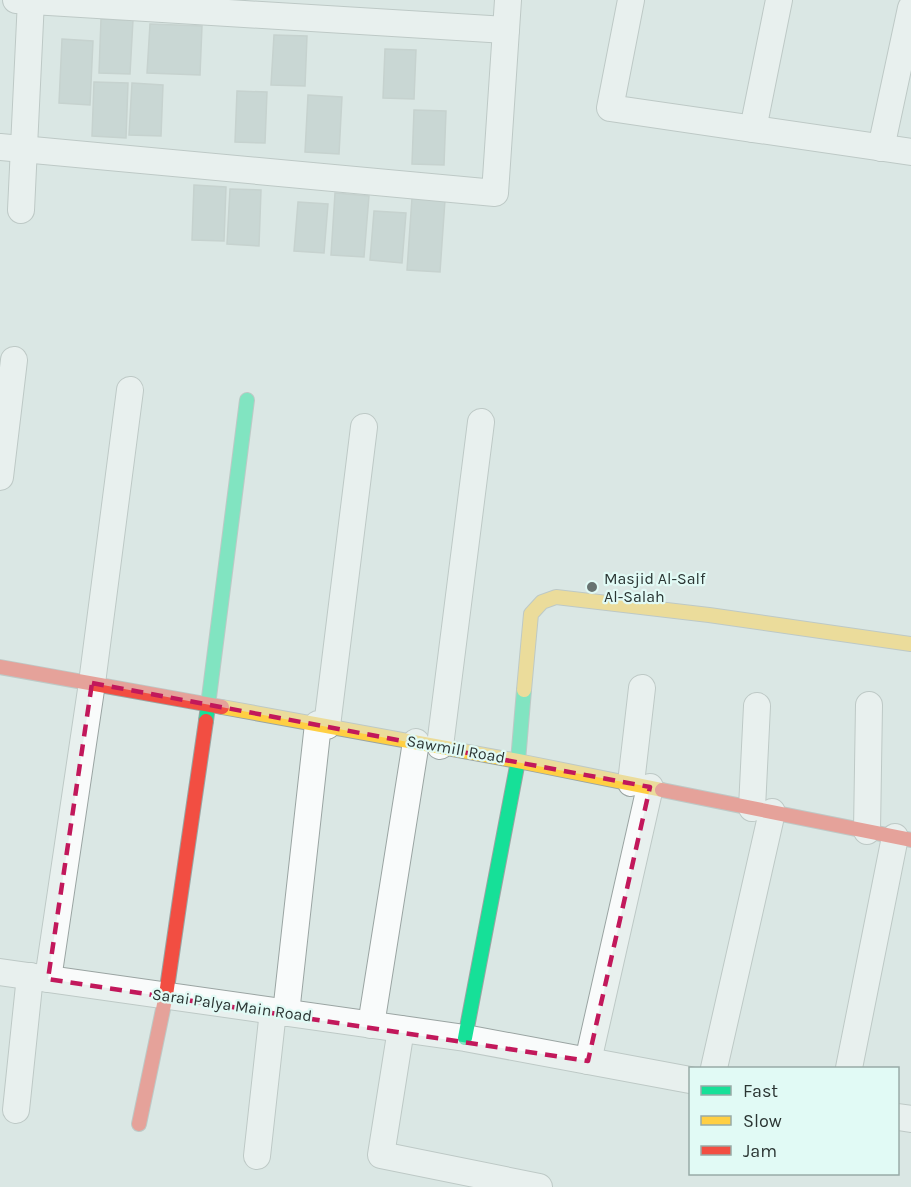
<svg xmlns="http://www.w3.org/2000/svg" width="911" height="1187" viewBox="0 0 911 1187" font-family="Karla,sans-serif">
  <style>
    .building { fill: #b3c4c1; stroke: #adb8b5; stroke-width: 1.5 }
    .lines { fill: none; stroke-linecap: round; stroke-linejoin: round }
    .street-casing { stroke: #9aa4a2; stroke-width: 28 }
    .fast-casing { stroke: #9aa4a2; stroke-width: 16 }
    .slow-casing { stroke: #9aa4a2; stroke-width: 16 }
    .jam-casing { stroke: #9aa4a2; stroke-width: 16 }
    .street { stroke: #f9fbfb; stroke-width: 26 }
    .fast { stroke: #16e098; stroke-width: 14 }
    .slow { stroke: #ffcf43; stroke-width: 14 }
    .jam { stroke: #f24e42; stroke-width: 14 }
    .marked { fill: none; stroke: #c2185b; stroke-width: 4.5; stroke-dasharray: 12 8; stroke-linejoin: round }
    .poi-dot { fill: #687371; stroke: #e1faf5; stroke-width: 2 }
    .labels { text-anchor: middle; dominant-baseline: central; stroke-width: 4.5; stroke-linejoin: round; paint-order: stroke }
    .poi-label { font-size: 16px; fill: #2b3533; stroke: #e1faf5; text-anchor: start }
    .street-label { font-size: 16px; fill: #2b3533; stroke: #e1faf5 }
  </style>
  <rect width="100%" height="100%" fill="#dae7e4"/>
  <!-- building -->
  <g class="building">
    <polygon points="101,19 133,20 130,74 99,73"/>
    <polygon points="150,24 202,26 200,75 147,73"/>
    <polygon points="274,35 307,36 305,86 271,85"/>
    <polygon points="62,39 93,41 90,105 59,103"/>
    <polygon points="385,49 416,50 414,99 383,98"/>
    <polygon points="94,82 128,83 126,138 92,136"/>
    <polygon points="132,83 163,85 161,136 129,135"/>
    <polygon points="237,91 267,92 265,143 235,142"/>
    <polygon points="308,95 342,97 339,154 305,152"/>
    <polygon points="414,110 446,111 444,165 412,164"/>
    <polygon points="194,185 226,187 224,241 192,240"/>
    <polygon points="230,189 261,190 259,246 227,244"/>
    <polygon points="335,193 369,196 364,257 331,255"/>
    <polygon points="412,198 445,200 440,272 407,270"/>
    <polygon points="298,202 328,204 324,253 294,251"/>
    <polygon points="374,211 406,213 402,263 370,260"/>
  </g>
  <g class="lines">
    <defs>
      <g id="street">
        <polyline points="16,0 506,30"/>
        <polyline points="631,0 610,108 911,152"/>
        <polyline points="753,129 779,0"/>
        <polyline points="0,147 495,193 508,0"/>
        <polyline points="881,148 911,8"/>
        <polyline points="21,210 31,0"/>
        <polyline points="0,477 14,360"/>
        <polyline points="327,726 364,427"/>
        <polyline points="440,746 481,422"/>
        <polyline points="631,783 642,688"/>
        <polyline points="752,808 757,706"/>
        <polyline points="867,831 869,705"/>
        <polyline points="0,972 465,1038 690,1080"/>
        <polyline points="48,979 92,683 130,390"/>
        <polyline points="286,1013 318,724"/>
        <polyline points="371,1025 416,742"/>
        <polyline points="401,1029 381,1155 539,1187"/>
        <polyline points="588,1061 650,787"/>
        <polyline points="714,1068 772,812"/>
        <polyline points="849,1068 895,837"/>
        <polyline points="16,1110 30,976"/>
        <polyline points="898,1117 911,1119"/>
        <polyline points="257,1156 273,1011"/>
      </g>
      <g id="fast">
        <polyline points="206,721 247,400"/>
        <polyline points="465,1038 518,761 524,690"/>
      </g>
      <g id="slow">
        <polyline points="524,690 531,614 542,602 556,597 709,615 911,644"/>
        <polyline points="222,707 518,761 662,790"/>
      </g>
      <g id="jam">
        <polyline points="0,667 222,707"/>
        <polyline points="662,790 911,840"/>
        <polyline points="139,1124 166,995 206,721"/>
      </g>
    </defs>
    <!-- street casing -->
    <use href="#street" class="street-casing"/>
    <!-- fast casing -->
    <use href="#fast" class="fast-casing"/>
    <!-- slow casing -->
    <use href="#slow" class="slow-casing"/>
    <!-- jam casing -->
    <use href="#jam" class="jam-casing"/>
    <!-- street -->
    <use href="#street" class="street"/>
    <!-- fast -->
    <use href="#fast" class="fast"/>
    <!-- slow -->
    <use href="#slow" class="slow"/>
    <!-- jam -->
    <use href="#jam" class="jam"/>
  </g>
  <!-- marked area -->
  <path d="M0 0H911V1187H0ZM 92,683 L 650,787 L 588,1061 L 48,979 Z" fill="#dae7e4" fill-opacity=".55" fill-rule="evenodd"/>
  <path class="marked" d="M 92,683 L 650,787 L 588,1061 L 48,979 Z"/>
  <!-- markers -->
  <circle class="poi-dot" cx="592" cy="587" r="6"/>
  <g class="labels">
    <!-- poi labels -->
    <g class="poi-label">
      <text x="604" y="578">Masjid Al-Salf<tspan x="604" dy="18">Al-Salah</tspan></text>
    </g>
    <!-- street labels -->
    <g class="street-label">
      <text transform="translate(456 749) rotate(10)">Sawmill Road</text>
      <text transform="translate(232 1005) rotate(8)">Sarai Palya Main Road</text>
    </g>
  </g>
  <!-- legend -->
  <rect x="689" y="1067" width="210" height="108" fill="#e1faf5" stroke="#98aba7" stroke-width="1.5"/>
  <rect x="701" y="1086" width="30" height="9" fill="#16e098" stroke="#98aba7" stroke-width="1.5"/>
  <text x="743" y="1097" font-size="18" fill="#2b3533">Fast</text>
  <rect x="701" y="1116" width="30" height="9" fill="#ffcf43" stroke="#98aba7" stroke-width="1.5"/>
  <text x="743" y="1127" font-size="18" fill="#2b3533">Slow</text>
  <rect x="701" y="1146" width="30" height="9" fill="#f24e42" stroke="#98aba7" stroke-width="1.5"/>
  <text x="743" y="1157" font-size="18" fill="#2b3533">Jam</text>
</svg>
